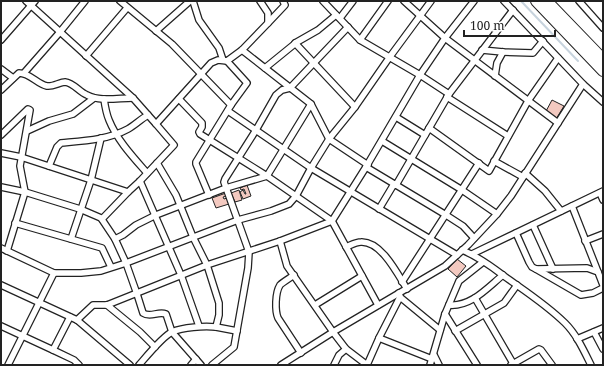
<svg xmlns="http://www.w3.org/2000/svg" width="604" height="366" viewBox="0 0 604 366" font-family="'Noto Serif',serif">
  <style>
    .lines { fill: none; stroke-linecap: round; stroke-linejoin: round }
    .stream { stroke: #c7d3dd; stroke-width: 2 }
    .building { fill: #f3c9c0; stroke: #222 }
    .street-casing { stroke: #222; stroke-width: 8 }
    .highway-casing { stroke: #222; stroke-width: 12 }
    .street { stroke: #fff; stroke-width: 5.5 }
    .highway { stroke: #fff; stroke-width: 10 }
  </style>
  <rect width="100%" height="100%" fill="#fff"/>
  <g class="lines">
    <!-- stream -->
    <polyline class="stream" points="521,1 578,61"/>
  </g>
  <!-- building -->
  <g class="building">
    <polygon points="552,100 564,106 556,119 545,113"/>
    <polygon points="247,185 251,196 243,199 240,192 243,190 245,194 246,194 244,189 241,190 240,188"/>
    <polygon points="239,190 242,200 235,202 231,193"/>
    <polygon points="226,193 227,196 223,197 224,199 227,198 229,204 216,208 212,198"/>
    <polygon points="457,259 466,266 457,277 448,269"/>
  </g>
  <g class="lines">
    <defs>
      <g id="street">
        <polyline points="26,1 133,98 156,124 211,63 218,60 227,61 242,50 268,23 268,13 260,1"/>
        <polyline points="120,1 172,44 231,105"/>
        <polyline points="193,1 199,20 219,48 223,60"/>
        <polyline points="323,1 360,40 420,75 449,94"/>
        <polyline points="404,1 445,38 558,123"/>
        <polyline points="504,1 583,84 603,102"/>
        <polyline points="579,1 603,28"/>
        <polyline points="340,18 353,1"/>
        <polyline points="268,23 285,5 283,1"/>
        <polyline points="156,31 190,1"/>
        <polyline points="1,40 35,1"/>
        <polyline points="360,40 388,1"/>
        <polyline points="295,43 355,107"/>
        <polyline points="242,50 311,104 329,139 368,165"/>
        <polyline points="482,50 503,52 533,53 543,41"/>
        <polyline points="86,56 127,8"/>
        <polyline points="265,68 297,42 318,30 336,15"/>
        <polyline points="1,69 13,78"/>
        <polyline points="24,73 60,32 85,1"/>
        <polyline points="495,76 497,63 503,52"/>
        <path d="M 1,90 L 19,73 C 30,73 37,84 47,86 C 53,87 60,82 65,82 C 74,83 79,92 87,95 C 100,102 118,98 133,98"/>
        <polyline points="447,97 508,136"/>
        <path d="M 104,99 C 105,106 106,113 109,120 C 117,140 133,157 147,173"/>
        <polyline points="179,99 202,123 202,127 199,132 200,134 267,176 332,221 378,305"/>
        <polyline points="228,111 311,168 457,255"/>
        <polyline points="396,117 425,135"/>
        <polyline points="429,128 489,171 528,101 558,58"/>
        <polyline points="27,131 49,121 73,114 94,98"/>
        <polyline points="1,135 28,109 30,110 20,166 25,192 7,251"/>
        <polyline points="382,141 462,190 497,214"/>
        <polyline points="1,153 21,157 128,192 140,181 174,145 156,124"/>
        <polyline points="494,161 523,177"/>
        <path d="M 49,166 L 57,147 L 61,143 C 82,141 108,140 128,129 C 135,125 141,119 148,115"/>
        <polyline points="366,167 446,215 463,226 474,238"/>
        <polyline points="525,173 545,191 561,211"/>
        <polyline points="140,181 181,275 199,326"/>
        <polyline points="396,185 449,94 513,10"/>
        <path d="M 1,187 L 25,192 L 80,209 L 101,218 L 115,239 L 126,263 L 137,294 L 143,313 C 150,318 158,311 166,314 L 172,332 L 201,365"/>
        <polyline points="600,193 603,200"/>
        <polyline points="209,195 196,164 196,162 231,105 247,83 227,61"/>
        <polyline points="572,206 598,272"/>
        <polyline points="379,209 394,184"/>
        <polyline points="102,219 128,192"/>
        <polyline points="15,223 102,248 111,267"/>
        <polyline points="533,225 553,269"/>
        <polyline points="516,233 529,262 532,267 536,269 587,268 598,272 603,285"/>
        <polyline points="71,239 91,180 101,138"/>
        <polyline points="115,239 123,235 136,225 156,215 226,188 267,176 311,104"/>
        <polyline points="280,241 287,266 333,332 346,349 367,365"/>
        <polyline points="585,241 603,234"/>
        <path d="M 346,247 C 351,245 356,242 361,242 C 381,241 397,273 407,289"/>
        <polyline points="1,248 54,273 81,273 101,271 126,263 238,220 271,211 289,204 296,196 311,168 329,139 355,107 389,58 431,1"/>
        <path d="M 462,250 C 477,256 491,266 504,276 C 525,291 547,305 565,323 C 577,335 584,351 591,365"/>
        <polyline points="472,254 603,191"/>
        <polyline points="536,269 581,295 593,293 603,288"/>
        <path d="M 294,275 C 290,278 283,282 280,285 C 275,293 275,311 278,318 L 301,353"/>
        <polyline points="402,282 479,163"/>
        <polyline points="1,285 77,320 130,365"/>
        <polyline points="399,293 400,297 440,330"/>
        <polyline points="475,298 514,365"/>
        <polyline points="107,305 140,332 155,347"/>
        <polyline points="315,305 362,276"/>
        <path d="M 449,305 C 471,307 487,288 503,275"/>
        <polyline points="445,314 477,365"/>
        <polyline points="77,320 93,305 107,305 207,265 280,241 332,221 366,167 420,75 445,38 474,1"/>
        <polyline points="1,326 53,350 74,360 79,365"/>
        <polyline points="216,327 237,331"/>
        <polyline points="455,331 504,303 517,285"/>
        <polyline points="594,332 603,349"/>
        <polyline points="379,338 432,359"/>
        <polyline points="577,339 603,328"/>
        <polyline points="53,350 70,317"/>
        <polyline points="434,355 439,365"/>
        <polyline points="8,365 54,273"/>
        <path d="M 139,365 C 146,357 163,336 172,332 C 183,327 204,326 216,327 L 219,315 L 219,303 L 207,265 L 193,237 L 176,195 L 157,163"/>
        <polyline points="191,365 196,359"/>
        <polyline points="212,365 234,347 248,268 249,252 224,182 225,179 256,130 276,95 282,90 290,88 348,27"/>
        <polyline points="281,365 333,332 445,266 468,245 497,214 511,196 583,84"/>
        <polyline points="334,365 339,355 346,349"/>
        <polyline points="367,365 379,338 400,297"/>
        <polyline points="430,365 445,314 459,281 483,262"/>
        <polyline points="511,365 539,349 541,350 552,365"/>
      </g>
      <g id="highway">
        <polyline points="536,1 603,71"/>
        <polyline points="547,1 603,59"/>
      </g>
    </defs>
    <!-- street casing -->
    <use href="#street" class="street-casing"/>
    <!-- highway casing -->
    <use href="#highway" class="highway-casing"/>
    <!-- street -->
    <use href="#street" class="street"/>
    <!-- highway -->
    <use href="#highway" class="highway"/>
  </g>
  <!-- border -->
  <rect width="604" height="366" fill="none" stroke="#222222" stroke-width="4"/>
  <!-- scale -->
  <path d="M464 30v6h91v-6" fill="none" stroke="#222222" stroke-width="2"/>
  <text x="470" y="30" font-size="12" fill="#222222" stroke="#ffffff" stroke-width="3" paint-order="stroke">100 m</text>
</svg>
